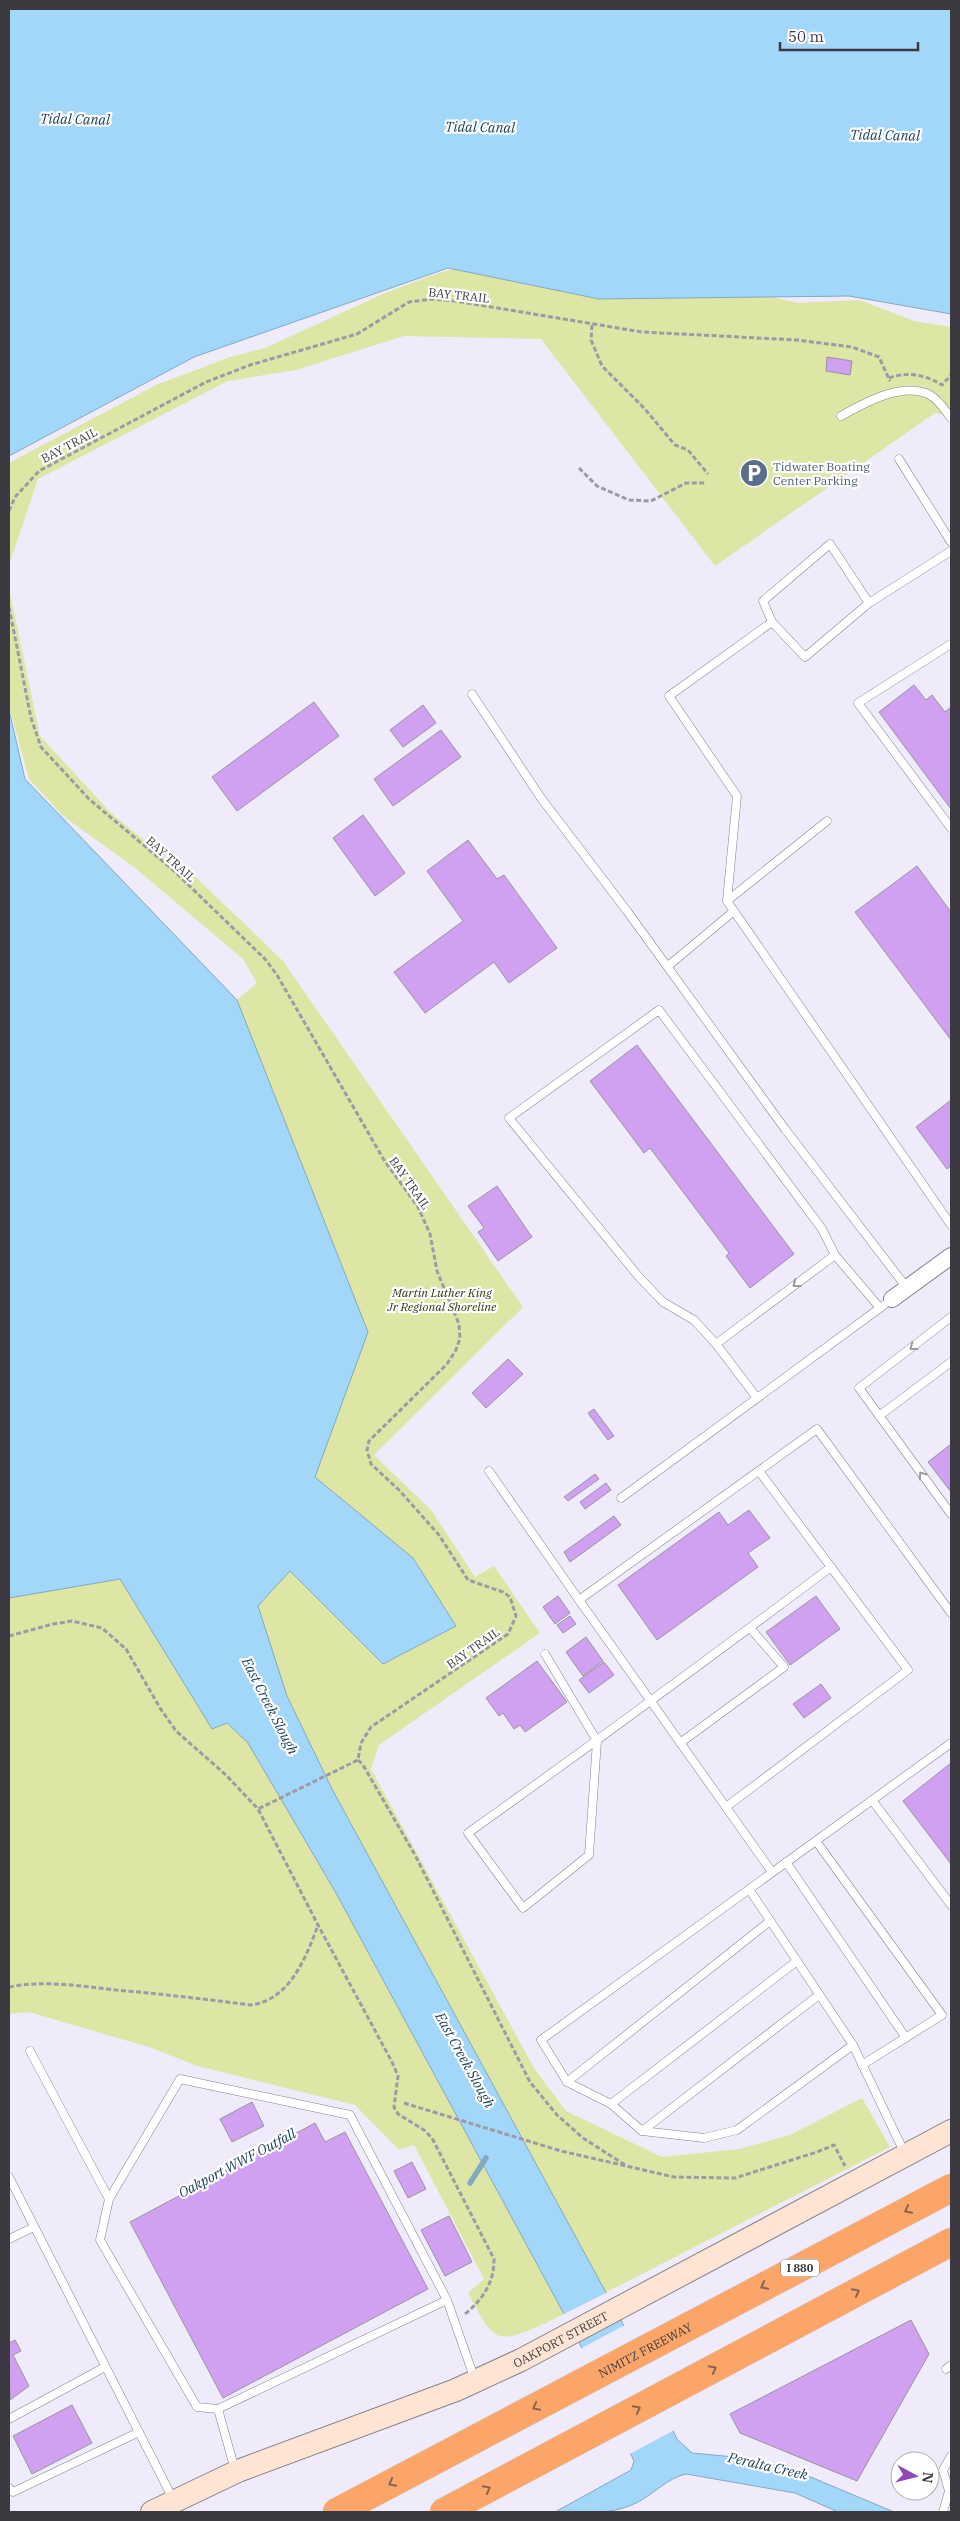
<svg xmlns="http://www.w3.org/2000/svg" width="960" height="2521" viewBox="0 0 960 2521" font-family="'IBM Plex Serif',serif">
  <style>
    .green { fill: #dde6a4 }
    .water { fill: #a2d7f9; stroke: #83a8c2 }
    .pier { fill: #f0ebfa }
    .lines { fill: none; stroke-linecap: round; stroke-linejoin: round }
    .stream { stroke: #83a8c2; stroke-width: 5.5 }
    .building { fill: #cfa1f0; stroke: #9a93a0 }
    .lane-casing { stroke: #85818e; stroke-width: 9 }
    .street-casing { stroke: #85818e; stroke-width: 18 }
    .secondary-casing { stroke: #85818e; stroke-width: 24 }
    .highway-casing { stroke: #d0d0d1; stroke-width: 29 }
    .path { stroke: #9e9aa5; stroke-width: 3; stroke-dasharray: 5 2.5; stroke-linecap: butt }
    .lane { stroke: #fff; stroke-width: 8 }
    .street { stroke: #fff; stroke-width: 16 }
    .secondary { stroke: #fee4d2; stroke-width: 22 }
    .highway { stroke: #fba668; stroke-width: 28 }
    .oneway { stroke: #9e9ca0 }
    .oneway2 { stroke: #886550 }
    .labels { text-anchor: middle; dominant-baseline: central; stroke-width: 4.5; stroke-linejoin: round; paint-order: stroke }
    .shield { fill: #fff; stroke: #767579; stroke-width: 1 }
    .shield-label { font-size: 11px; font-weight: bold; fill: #3c3a40 }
    .street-label { font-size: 12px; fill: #3c3a40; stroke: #fff }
    .service-label { font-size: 12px; fill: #4e5e75; stroke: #fff; text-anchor: start }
    .park-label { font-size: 12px; font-style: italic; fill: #31350c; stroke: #fff }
    .water-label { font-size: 14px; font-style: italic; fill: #194259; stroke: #fff }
  </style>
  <rect width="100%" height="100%" fill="#f0ebfa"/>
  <!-- green -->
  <g class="green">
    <polygon points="461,267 713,282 797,303 860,300 914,321 951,327 951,417 935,413 715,566 541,339 404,336 296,370 228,381 38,479 9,565 9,463 156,385 230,357 265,348 385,293 439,273"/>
    <path d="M 9,588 L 40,736 L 112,814 L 176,866 L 182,864 L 283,961 L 523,1307 L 374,1455 L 432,1511 L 475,1577 L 494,1566 L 540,1633 L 379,1745 L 371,1769 L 534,2068 L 566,2111 L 662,2157 L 739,2149 L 790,2135 L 862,2098 L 890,2147 L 548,2322 C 495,2346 495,2343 468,2293 L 484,2279 L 414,2145 L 399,2150 L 355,2105 L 197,2066 L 152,2048 L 29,2012 L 9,2014 L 9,710 L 25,779 L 237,1000 L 257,983 L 243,959 L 134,867 L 63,816 L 29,779 L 9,706 Z"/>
  </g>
  <!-- water -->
  <g class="water">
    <polygon points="9,9 951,9 951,314 849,296 599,299 448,268 194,357 9,456"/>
    <path d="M 9,710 L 25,779 L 237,1000 L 368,1332 L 315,1477 L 413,1558 L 456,1626 L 383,1664 L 290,1571 L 258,1606 L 287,1696 L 332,1789 L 621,2320 L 677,2439 L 692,2453 L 745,2458 L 794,2470 L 894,2512 L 838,2512 L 795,2493 L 686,2474 C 667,2478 653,2495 636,2503 C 609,2516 583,2512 555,2512 L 631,2470 L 634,2461 L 577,2338 L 336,1893 L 248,1743 L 227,1723 L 212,1729 L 120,1579 L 9,1598 Z"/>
  </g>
  <!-- pier -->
  <g class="pier">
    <polygon points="608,2292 621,2316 575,2339 562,2315"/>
    <polygon points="625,2325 676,2429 628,2455 580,2349"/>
  </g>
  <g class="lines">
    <!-- stream -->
    <polyline class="stream" points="470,2183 486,2158"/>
  </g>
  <!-- building -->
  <g class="building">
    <polygon points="827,357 852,361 850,375 826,371"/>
    <polygon points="914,685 926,700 932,695 945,712 951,707 951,809 879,712"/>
    <polygon points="314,702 339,736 237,811 212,777"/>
    <polygon points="423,705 436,723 403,747 390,730"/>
    <polygon points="441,730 461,757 393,806 374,779"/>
    <polygon points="363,815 405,873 375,896 333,838"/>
    <polygon points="468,840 497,879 504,875 557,948 509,983 494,962 425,1013 394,972 463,921 427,871"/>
    <polygon points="917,866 951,912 951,1040 855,912"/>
    <polygon points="637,1045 794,1254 750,1288 726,1256 729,1253 650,1148 644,1153 590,1081"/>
    <polygon points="951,1100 951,1166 947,1169 916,1127"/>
    <polygon points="497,1186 532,1237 498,1261 478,1232 484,1228 468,1206"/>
    <polygon points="508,1359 523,1374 486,1408 472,1393"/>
    <polygon points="594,1409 614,1436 608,1440 588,1413"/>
    <polygon points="951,1444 951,1492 928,1462"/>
    <polygon points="595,1474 599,1479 568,1501 564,1497"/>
    <polygon points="606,1483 611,1490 585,1509 580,1502"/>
    <polygon points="749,1510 770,1538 748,1553 758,1567 657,1640 618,1585 719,1512 728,1525"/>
    <polygon points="614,1516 621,1525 570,1562 564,1552"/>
    <polygon points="558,1596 570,1613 555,1624 543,1607"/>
    <polygon points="816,1596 840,1629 790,1665 766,1632"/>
    <polygon points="570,1616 576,1624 563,1633 557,1625"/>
    <polygon points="586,1637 603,1661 583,1676 566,1652"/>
    <polygon points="537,1661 567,1702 525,1732 520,1725 514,1729 503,1713 499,1716 486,1698"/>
    <polygon points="604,1662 614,1675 589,1693 579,1680"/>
    <polygon points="821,1684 831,1698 804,1718 793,1704"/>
    <polygon points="951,1763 951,1864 903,1801"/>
    <polygon points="252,2102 264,2126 232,2142 220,2119"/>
    <polygon points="315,2123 325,2142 345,2132 428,2289 223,2398 130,2222"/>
    <polygon points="412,2162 426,2189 408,2198 394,2171"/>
    <polygon points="449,2216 472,2262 445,2276 421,2230"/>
    <polygon points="911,2320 929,2354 857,2481 740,2433 730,2414"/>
    <polygon points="15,2340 21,2351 13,2355 29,2386 10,2400 9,2343"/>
    <polygon points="72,2405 92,2443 32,2474 13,2436"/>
  </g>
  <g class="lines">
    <defs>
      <g id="lane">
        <path d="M 841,416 C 864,403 903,381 930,395 C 939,400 945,410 951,418"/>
        <polyline points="899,459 951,542"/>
        <polygon points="830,544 869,603 805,657 772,622 763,601"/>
        <polyline points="869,603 951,551"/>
        <polyline points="772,622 669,696 737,796 727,901 951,1225"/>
        <polyline points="951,644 858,703 951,828"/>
        <polyline points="472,694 541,798 627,911 785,1129 907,1288"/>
        <polyline points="727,901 827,821"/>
        <polyline points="668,966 734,911"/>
        <polyline points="951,1317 859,1388 951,1514"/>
        <polyline points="716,1344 835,1255"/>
        <polyline points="757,1398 716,1344 694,1320 663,1302 639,1277 509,1118 659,1010 822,1229 835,1255 880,1308"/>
        <polyline points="879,1416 951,1362"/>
        <polyline points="489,1471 579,1600"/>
        <polyline points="621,1498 884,1305"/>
        <path d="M 545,1654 L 597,1741 L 589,1855 L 523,1908 L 468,1833 C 590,1746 711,1657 831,1567"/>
        <polyline points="680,1743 784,1667 750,1628"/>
        <polyline points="872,1800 951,1905"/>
        <polyline points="726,1807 908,1670 759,1471"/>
        <polyline points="816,1841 942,2015 862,2065"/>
        <polyline points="786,1862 906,2038"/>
        <polyline points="772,1872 579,1600 817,1429 951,1613"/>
        <polyline points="749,1889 853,2045"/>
        <polyline points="30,2051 109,2199"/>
        <polyline points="567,2082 770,1921"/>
        <polyline points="611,2104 797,1961"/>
        <polyline points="642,2131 819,1995"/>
        <polyline points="905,2154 853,2045 737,2130 704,2138 642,2131 611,2104 567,2082 541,2040 951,1743"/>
        <polyline points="9,2177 173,2499"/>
        <polyline points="9,2239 34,2227"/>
        <polyline points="447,2300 218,2409 197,2407 100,2240 109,2199 180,2079 350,2115 447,2300 475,2380"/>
        <polyline points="946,2369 951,2365"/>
        <polyline points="218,2409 235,2470"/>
        <polyline points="9,2419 105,2367"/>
        <polyline points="9,2488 13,2492 139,2432"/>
        <polyline points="943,2512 949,2491 943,2470 951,2456"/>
      </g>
      <polyline id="street" points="892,1299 951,1256"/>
      <g id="secondary">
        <path id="s1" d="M 152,2512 L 238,2471 L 456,2390 L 521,2360 L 951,2131"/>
      </g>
      <g id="highway">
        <path id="s2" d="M 337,2512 L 951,2188"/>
        <polyline points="444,2512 951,2242"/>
      </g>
    </defs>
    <!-- lane casing -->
    <use href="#lane" class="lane-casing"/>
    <!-- street casing -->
    <use href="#street" class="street-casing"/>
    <!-- secondary casing -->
    <use href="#secondary" class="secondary-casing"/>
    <!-- highway casing -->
    <use href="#highway" class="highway-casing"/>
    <!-- path -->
    <g class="path">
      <polyline points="592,325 591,340 602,366 644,408 675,445 688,450 708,474"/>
      <path d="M 889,378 C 907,371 926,375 942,385 L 951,375"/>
      <polyline points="579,468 597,486 629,500 651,501 686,483 706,483"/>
      <polyline points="9,511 15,497 39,471 206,382 250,365 357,334 409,302 432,299 455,301 642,332 797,340 852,347 879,357 890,381"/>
      <polyline points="9,607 31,718 41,747 89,799 173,870 265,959 277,975 384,1160 418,1207 430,1234 437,1271 459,1324 460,1338 456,1350 447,1364 369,1441 367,1450 371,1464 399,1490 439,1535 468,1580 503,1592 510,1597 516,1616 508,1634 371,1727 361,1743 358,1760 258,1809"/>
      <path d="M 9,1636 L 53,1624 L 72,1621 L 102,1628 L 126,1649 L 160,1708 L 176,1731 L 226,1775 L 258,1809 L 318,1925 L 392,2062 L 398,2076 L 394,2107 L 398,2114 L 424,2130 L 432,2138 L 494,2259 C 494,2283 483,2299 465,2314"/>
      <polyline points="358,1760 363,1765 415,1855 530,2082 557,2115 583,2138 625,2165"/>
      <path d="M 9,1987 C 45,1980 80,1986 116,1990 C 161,1994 205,1999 250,2005 C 289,2001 306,1958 318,1925"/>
      <polyline points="404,2103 561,2151 674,2177 735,2178 817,2152 834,2145 845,2166"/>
    </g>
    <!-- lane -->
    <use href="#lane" class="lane"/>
    <!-- street -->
    <use href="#street" class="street"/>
    <!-- secondary -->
    <use href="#secondary" class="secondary"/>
    <!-- highway -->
    <use href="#highway" class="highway"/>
  </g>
  <!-- one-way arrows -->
  <defs><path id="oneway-chevron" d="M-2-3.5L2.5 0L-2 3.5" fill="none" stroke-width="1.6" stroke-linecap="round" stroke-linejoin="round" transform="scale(1.25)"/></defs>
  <g class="oneway">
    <use href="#oneway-chevron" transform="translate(796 1284) rotate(143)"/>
    <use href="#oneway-chevron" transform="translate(913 1347) rotate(143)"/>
    <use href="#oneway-chevron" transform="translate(922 1475) rotate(-126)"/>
  </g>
  <g class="oneway2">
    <use href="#oneway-chevron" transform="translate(908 2210) rotate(152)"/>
    <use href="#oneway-chevron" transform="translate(764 2286) rotate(152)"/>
    <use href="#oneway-chevron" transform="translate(856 2292) rotate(-28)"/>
    <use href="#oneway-chevron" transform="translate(713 2369) rotate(-28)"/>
    <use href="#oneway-chevron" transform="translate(536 2407) rotate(152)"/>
    <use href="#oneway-chevron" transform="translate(637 2409) rotate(-28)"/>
    <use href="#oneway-chevron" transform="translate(392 2483) rotate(152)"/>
    <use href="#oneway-chevron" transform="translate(487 2489) rotate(-28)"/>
  </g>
  <!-- icons -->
  <defs>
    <symbol id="parking-disc" viewBox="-11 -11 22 22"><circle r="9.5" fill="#5c6f8a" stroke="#fff"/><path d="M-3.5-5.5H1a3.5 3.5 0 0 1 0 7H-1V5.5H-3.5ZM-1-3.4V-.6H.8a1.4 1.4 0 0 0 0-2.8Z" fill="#fff"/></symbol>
  </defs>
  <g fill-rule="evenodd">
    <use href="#parking-disc" x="738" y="457" width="32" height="32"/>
  </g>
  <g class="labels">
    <!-- shield labels -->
    <rect class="shield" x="781" y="2259.5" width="38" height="17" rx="4"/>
    <g class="shield-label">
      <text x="800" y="2268">I 880</text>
    </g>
    <!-- street labels -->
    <g class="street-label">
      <text transform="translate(459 295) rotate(6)">BAY TRAIL</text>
      <text transform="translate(69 445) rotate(-28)">BAY TRAIL</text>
      <text transform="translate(171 859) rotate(42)">BAY TRAIL</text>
      <text transform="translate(410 1183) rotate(55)">BAY TRAIL</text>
      <text transform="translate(473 1648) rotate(-35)">BAY TRAIL</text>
      <text stroke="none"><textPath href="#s1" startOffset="444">OAKPORT STREET</textPath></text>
      <text stroke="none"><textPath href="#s2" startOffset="348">NIMITZ FREEWAY</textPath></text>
    </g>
    <!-- service labels -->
    <g class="service-label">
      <text x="773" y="466">Tidwater Boating<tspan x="773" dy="14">Center Parking</tspan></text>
    </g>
    <!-- park labels -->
    <g class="park-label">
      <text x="442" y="1292">Martin Luther King<tspan x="442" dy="14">Jr Regional Shoreline</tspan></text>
    </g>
    <!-- water labels -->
    <g class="water-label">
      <text transform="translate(75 119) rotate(1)">Tidal Canal</text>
      <text transform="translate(480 127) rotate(1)">Tidal Canal</text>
      <text transform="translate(885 135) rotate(1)">Tidal Canal</text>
      <text transform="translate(270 1706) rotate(63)">East Creek Slough</text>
      <text transform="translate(465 2060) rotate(61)">East Creek Slough</text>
      <text transform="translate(237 2163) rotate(-28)">Oakport WWF Outfall</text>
      <text transform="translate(768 2466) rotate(13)">Peralta Creek</text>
    </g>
  </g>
  <!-- border -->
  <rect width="960" height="2521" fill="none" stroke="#3c3a40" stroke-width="20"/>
  <!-- north arrow -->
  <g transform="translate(915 2476) rotate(97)"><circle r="24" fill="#ffffff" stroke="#b1b0b3"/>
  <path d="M0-4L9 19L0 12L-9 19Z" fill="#8f47b9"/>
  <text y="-8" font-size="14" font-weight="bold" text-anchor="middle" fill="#3c3a40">N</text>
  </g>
  <!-- scale -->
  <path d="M780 42v8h138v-8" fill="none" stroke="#3c3a40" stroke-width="2.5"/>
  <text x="788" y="42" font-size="15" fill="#3c3a40" stroke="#ffffff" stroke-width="4" paint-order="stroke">50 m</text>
</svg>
